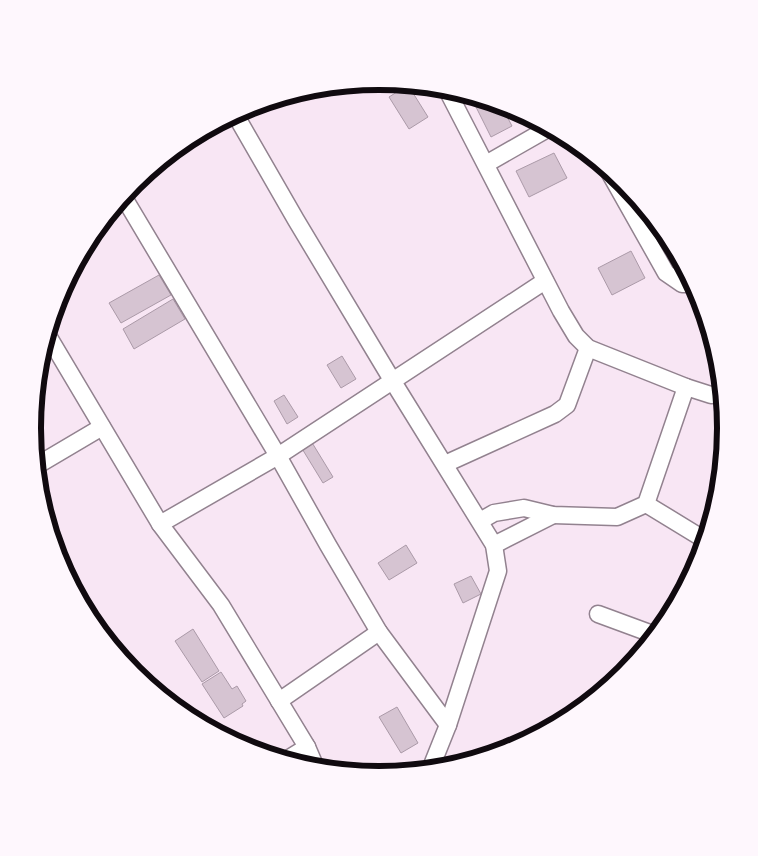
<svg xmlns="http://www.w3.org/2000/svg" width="758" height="856" viewBox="0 0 758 856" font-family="Manrope,sans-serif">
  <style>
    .building { fill: #d6c4d2; stroke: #ab9aa8 }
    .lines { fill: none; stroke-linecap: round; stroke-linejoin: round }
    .minor-casing { stroke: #92828f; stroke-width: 19 }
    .minor { stroke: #fff; stroke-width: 16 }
    .rim { fill: none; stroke: #100a0f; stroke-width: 6 }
  </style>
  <rect width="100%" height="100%" fill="#f8e6f4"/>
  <!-- building -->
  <g class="building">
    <polygon points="408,85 428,117 409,129 389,97"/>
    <polygon points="483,99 501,105 512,126 491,137 474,103"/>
    <polygon points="554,153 567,178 529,197 516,171"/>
    <polygon points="631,251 645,278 612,295 598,268"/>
    <polygon points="159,275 171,295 121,323 109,303"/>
    <polygon points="173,299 185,319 134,349 123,329"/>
    <polygon points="342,356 356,379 341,388 327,365"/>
    <polygon points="284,395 298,417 287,424 274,401"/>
    <polygon points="311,441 333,477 323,483 301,447"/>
    <polygon points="406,545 417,563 389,580 378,563"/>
    <polygon points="471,576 481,594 463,603 454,584"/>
    <polygon points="193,629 219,671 202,682 175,641"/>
    <polygon points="221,672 232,689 237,686 246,701 242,704 243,706 224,718 202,684"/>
    <polygon points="397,707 418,743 401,753 379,717"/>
  </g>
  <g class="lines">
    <defs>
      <g id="minor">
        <polyline points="446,88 561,311 576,336 588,348 686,387 711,395 722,394"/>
        <polyline points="235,114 296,220 392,380 494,545 498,571 448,725 430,770"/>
        <polyline points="486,164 549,128"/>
        <polyline points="608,170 666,273 682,284 693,284"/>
        <polyline points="123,196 278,456 328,545 379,632 448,725"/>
        <polyline points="47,334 160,524 221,605 307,747 316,768"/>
        <polyline points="445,464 555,414 567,405 588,348"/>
        <polyline points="36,466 102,427"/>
        <polyline points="646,504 705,540"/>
        <polyline points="480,521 494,513 524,508 553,515 617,517 646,504 686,387"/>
        <polyline points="160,524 278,456 545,281"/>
        <polyline points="494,545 553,515"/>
        <polyline points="598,614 655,635"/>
        <polyline points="279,701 379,632"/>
        <polyline points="286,760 307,747"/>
      </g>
    </defs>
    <!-- minor casing -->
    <use href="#minor" class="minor-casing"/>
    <!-- minor -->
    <use href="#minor" class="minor"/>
  </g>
  <!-- crop -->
  <path d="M0 0H758V856H0ZM41 428a338 338 0 1 1 676 0a338 338 0 1 1-676 0Z" fill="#fef7fd" fill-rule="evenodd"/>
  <path class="rim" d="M41 428a338 338 0 1 1 676 0a338 338 0 1 1-676 0Z"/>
</svg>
